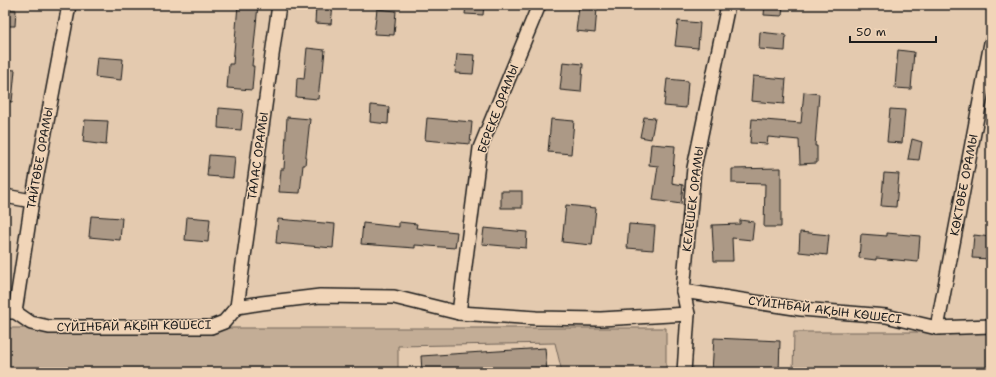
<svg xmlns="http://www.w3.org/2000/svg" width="996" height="377" viewBox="0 0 996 377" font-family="'Shantell Sans',sans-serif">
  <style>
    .green { fill: #c3ad96; stroke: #706459 }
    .building { fill: #ac9986; stroke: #1c1c1c }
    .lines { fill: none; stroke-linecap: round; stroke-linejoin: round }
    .minor-casing { stroke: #1c1c1c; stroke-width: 16 }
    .minor { stroke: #f1d5b8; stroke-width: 13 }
    .labels { text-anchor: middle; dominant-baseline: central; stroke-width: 3; stroke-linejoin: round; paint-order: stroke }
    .street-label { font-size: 12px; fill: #1c1c1c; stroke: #f1d5b8 }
  </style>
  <rect width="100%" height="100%" fill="#e4caaf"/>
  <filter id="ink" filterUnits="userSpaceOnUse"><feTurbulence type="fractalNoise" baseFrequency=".025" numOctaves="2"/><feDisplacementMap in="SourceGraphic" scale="8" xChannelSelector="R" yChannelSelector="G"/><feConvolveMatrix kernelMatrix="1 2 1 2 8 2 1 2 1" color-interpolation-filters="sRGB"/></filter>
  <g filter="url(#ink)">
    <!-- green -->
    <g class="green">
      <polygon points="5,328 666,328 666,372 562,372 555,343 398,346 398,372 5,372"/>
      <polygon points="794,332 991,332 991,372 793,372"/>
    </g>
    <!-- building -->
    <g class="building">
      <polygon points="238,5 258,5 252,66 254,66 252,90 227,88 229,64 233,64"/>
      <polygon points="316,5 333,5 331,24 315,23"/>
      <polygon points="466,5 484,5 483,15 465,14"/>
      <polygon points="765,5 783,5 782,16 764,15"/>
      <polygon points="579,7 597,8 595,33 576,31"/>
      <polygon points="5,9 16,10 15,26 5,26"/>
      <polygon points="377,9 396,11 394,35 374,34"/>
      <polygon points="678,21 700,23 698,48 675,46"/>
      <polygon points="760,32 786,35 785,51 759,49"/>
      <polygon points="307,48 325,50 323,71 321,71 318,99 296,97 297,78 304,79"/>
      <polygon points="898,50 914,52 911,89 895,88"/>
      <polygon points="457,54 475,55 473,74 455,73"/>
      <polygon points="97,57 123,59 121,80 95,77"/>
      <polygon points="563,62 583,64 581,92 560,90"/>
      <polygon points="5,69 15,70 12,102 5,101"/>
      <polygon points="753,76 786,79 784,104 751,101"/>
      <polygon points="667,79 688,81 686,108 664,106"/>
      <polygon points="804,92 819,94 815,146 817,146 817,163 800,164 799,140 768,137 767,144 750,143 752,119 801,123"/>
      <polygon points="371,105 389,107 388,124 370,122"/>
      <polygon points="219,108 243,110 241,130 218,128"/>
      <polygon points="890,109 905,110 902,143 887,142"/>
      <polygon points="287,117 310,119 305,165 303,165 300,193 279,192 281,169 284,169"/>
      <polygon points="644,117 655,118 651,139 640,137"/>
      <polygon points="427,118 472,122 470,144 425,140"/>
      <polygon points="551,119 574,121 571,154 548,152"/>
      <polygon points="85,120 108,121 106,145 83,142"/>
      <polygon points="912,139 922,142 919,160 908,159"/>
      <polygon points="651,144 675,146 672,183 683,185 681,204 653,200 658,166 649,165"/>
      <polygon points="209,155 235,157 233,178 207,176"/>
      <polygon points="781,168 781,227 764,227 765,184 732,183 732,169"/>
      <polygon points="884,173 899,174 896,207 881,206"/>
      <rect x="501" y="191" width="21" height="17"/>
      <polygon points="566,205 596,208 592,245 562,242"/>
      <polygon points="91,216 122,218 120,240 89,237"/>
      <polygon points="187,217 210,219 208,242 185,240"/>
      <polygon points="278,219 335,224 333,248 276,243"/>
      <polygon points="740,220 754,222 752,240 732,238 733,261 714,261 712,225 740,224"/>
      <polygon points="399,222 417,224 416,228 457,232 455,248 415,245 415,248 361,244 363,223 399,227"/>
      <polygon points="629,224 655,226 653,250 627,248"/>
      <polygon points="484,228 527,232 526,248 482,244"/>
      <polygon points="800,232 829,235 827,255 799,252"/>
      <polygon points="887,233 920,236 918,262 876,258 876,260 859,258 861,234 887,236"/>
      <polygon points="974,235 991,237 991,259 972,258"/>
      <polygon points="714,338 780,341 779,372 712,372"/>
      <polygon points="545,348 547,372 422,372 421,356"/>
    </g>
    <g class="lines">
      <defs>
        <g id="minor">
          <polyline points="5,196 32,201"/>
          <polyline points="683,291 801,309 886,316 937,328 991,326"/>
          <polyline points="237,307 279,5"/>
          <polyline points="5,312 15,312 31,323 49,327 211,327 224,322 237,307 262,303 320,296 394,297 459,313 536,318 601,319 688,314"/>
          <polyline points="15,312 32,201 69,5"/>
          <polyline points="459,313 480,148 539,5"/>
          <polyline points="937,328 991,43"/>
          <polyline points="684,372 688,314 683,291 694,168 728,5"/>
        </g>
      </defs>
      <!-- minor casing -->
      <use href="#minor" class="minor-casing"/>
      <!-- minor -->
      <use href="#minor" class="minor"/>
    </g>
  </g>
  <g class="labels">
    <!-- street labels -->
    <g class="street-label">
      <text transform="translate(498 109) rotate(-69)">БЕРЕКЕ ОРАМЫ</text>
      <text transform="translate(258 156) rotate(-82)">ТАЛАС ОРАМЫ</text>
      <text transform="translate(40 158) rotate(-80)">ТАЙТӨБЕ ОРАМЫ</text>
      <text transform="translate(964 185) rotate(-79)">КӨКТӨБЕ ОРАМЫ</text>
      <text transform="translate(693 199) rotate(-83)">КЕЛЕШЕК ОРАМЫ</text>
      <text transform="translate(825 310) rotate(7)">СҮЙІНБАЙ АҚЫН КӨШЕСІ</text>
      <text transform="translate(134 326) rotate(-1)">СҮЙІНБАЙ АҚЫН КӨШЕСІ</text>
    </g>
  </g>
  <!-- margin -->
  <rect width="996" height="377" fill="none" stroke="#f1d5b8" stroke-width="20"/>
  <rect x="10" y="10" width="976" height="357" fill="none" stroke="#1c1c1c" stroke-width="1.5" filter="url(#ink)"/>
  <!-- scale -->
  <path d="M850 36v6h86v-6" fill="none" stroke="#1c1c1c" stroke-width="2"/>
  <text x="856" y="36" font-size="12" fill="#1c1c1c" stroke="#f1d5b8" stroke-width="3" paint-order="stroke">50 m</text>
</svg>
